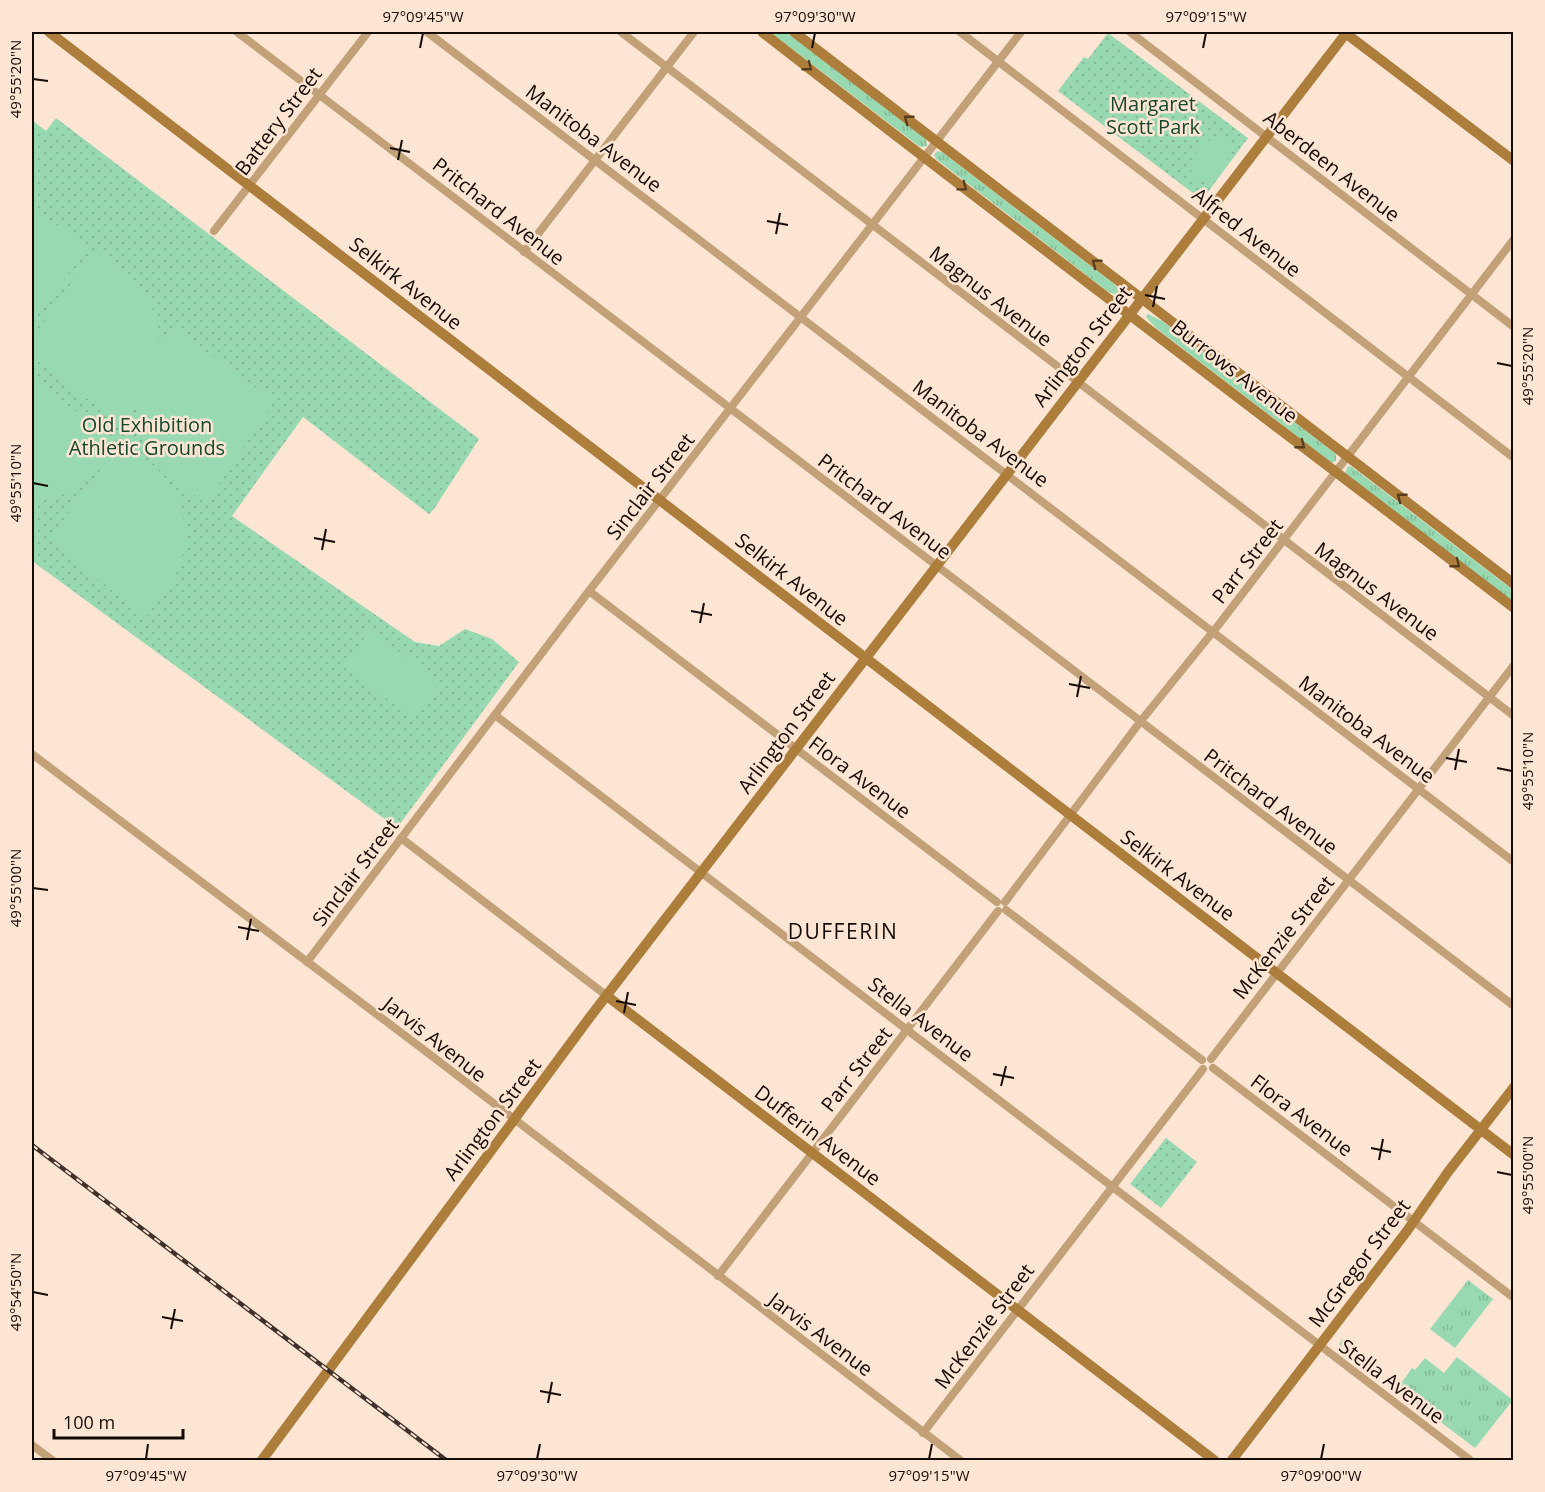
<svg xmlns="http://www.w3.org/2000/svg" width="1545" height="1492" viewBox="0 0 1545 1492" font-family="'Open Sans',sans-serif">
  <style>
    .grass { fill: url(#grass-tufts) }
    .park { fill: url(#park-dots) }
    .pitch { fill: #99d9b1 }
    .lines { fill: none; stroke-linecap: round; stroke-linejoin: round }
    .street { stroke: #c2a179; stroke-width: 8 }
    .secondary { stroke: #ad7d3c; stroke-width: 10 }
    .rail-casing { stroke: #3e322a; stroke-width: 4.5 }
    .rail { stroke: #fde5d4; stroke-width: 2; stroke-dasharray: 7; stroke-linecap: butt }
    .oneway { stroke: #593e1e }
    .ticks { fill: none; stroke: #140b05; stroke-width: 2 }
    .labels { text-anchor: middle; dominant-baseline: central; stroke-width: 5; stroke-linejoin: round; paint-order: stroke }
    .park-label { font-size: 20px; fill: #15482d; stroke: #fde5d4 }
    .street-label { font-size: 20px; fill: #140b05; stroke: #fde5d4 }
    .neighbourhood-label { font-size: 21px; letter-spacing: 1.5px; fill: #140b05; stroke: #fde5d4 }
    .neatline { fill: none; stroke: #140b05; stroke-width: 2 }
    .ticks-label { font-size: 15px; text-anchor: middle; fill: #140b05 }
  </style>
  <defs>
    <pattern id="grass-tufts" width="24" height="20" patternUnits="userSpaceOnUse" patternTransform="scale(1.5)"><rect width="24" height="20" fill="#99d9b1"/><path d="M3 7l-1-3M5 7V3M7 7l1-3M15 17l-1-3M17 17v-4M19 17l1-3" fill="none" stroke="#83b997"/></pattern>
    <pattern id="park-dots" width="8" height="8" patternUnits="userSpaceOnUse" patternTransform="scale(1.5)"><rect width="8" height="8" fill="#99d9b1"/><path d="M2 2h.1M6 6h.1" fill="none" stroke="#83b997" stroke-width="1.8" stroke-linecap="round"/></pattern>
  </defs>
  <rect width="100%" height="100%" fill="#fde5d4"/>
  <!-- grass -->
  <g class="grass">
    <polygon points="770,32 786,32 926,139 927,146 920,147"/>
    <polygon points="937,151 942,152 1113,283 1126,297 1124,299 1107,291 936,159 934,155"/>
    <polygon points="1148,314 1162,321 1336,454 1336,461 1332,463 1157,329 1146,317"/>
    <polygon points="1348,466 1352,467 1513,590 1513,603 1345,473"/>
    <polygon points="1468,1280 1493,1299 1455,1348 1430,1329"/>
    <polygon points="1343,1339 1380,1365 1376,1371 1385,1379 1339,1344"/>
    <polygon points="1457,1357 1513,1400 1475,1448 1397,1389 1412,1368 1415,1370 1425,1358 1444,1373"/>
  </g>
  <!-- park -->
  <g class="park">
    <polygon points="1108,33 1248,138 1202,200 1058,91 1084,57 1088,59"/>
    <polygon points="56,118 479,439 434,509 429,514 303,417 232,516 415,642 439,646 465,629 492,639 519,662 397,828 32,561 32,120 46,131"/>
    <polygon points="1166,1138 1197,1162 1161,1208 1130,1184"/>
  </g>
  <!-- pitch -->
  <g class="pitch">
    <path d="M 1216,137 L 1225,138 L 1230,144 C 1231,162 1217,183 1196,180 L 1191,172 C 1192,155 1201,144 1216,137 Z"/>
    <polygon points="32,212 60,227 89,248 32,320"/>
    <path d="M 94,250 C 131,277 160,297 160,347 L 175,329 L 270,398 L 271,406 L 206,503 C 167,476 139,457 138,405 L 122,425 L 32,357 L 32,340 Z"/>
    <path d="M 32,379 L 115,440 C 92,475 75,497 32,503 Z"/>
    <path d="M 121,442 C 153,462 179,483 184,522 C 186,536 186,548 181,562 C 173,583 159,599 146,617 L 54,544 L 52,536 Z"/>
    <polygon points="370,630 440,682 413,718 343,666"/>
  </g>
  <g class="lines">
    <!-- street -->
    <g class="street">
      <polyline points="237,32 1514,1006"/>
      <polyline points="427,32 1514,862"/>
      <polyline points="621,32 1514,716"/>
      <polyline points="960,32 1514,458"/>
      <polyline points="1130,32 1514,327"/>
      <polyline points="214,231 368,32"/>
      <polyline points="524,252 694,32"/>
      <polyline points="589,591 997,902"/>
      <polyline points="495,715 1470,1460"/>
      <polyline points="32,754 428,1053 960,1460"/>
      <polyline points="401,838 607,996"/>
      <polyline points="1005,902 1140,722 1220,623 1514,239"/>
      <polyline points="1006,910 1202,1060"/>
      <polyline points="307,962 589,591 1021,32"/>
      <polyline points="1211,1059 1514,665"/>
      <polyline points="1213,1068 1514,1298"/>
      <polyline points="718,1276 998,911"/>
      <polyline points="923,1433 1203,1069"/>
      <polyline points="32,1445 52,1460"/>
    </g>
    <!-- secondary -->
    <g class="secondary">
      <polyline points="49,32 1514,1155"/>
      <path d="M 762,32 C 1011,226 1263,416 1514,608"/>
      <polyline points="794,32 1514,584"/>
      <polyline points="1344,32 1514,161"/>
      <polyline points="607,996 1214,1460"/>
      <polyline points="262,1460 590,1017 1347,32"/>
      <polyline points="1232,1460 1407,1231 1448,1172 1514,1087"/>
    </g>
    <defs>
      <polyline id="rail" points="32,1145 446,1460"/>
    </defs>
    <!-- rail casing -->
    <use href="#rail" class="rail-casing"/>
    <!-- rail -->
    <use href="#rail" class="rail"/>
  </g>
  <!-- one-way arrows -->
  <defs><path id="oneway-chevron" d="M-2-3.5L2.5 0L-2 3.5" fill="none" stroke-width="1.6" stroke-linecap="round" stroke-linejoin="round" transform="scale(1.5)"/></defs>
  <g class="oneway">
    <use href="#oneway-chevron" transform="translate(808 67) rotate(38)"/>
    <use href="#oneway-chevron" transform="translate(908 119) rotate(-142)"/>
    <use href="#oneway-chevron" transform="translate(963 187) rotate(37)"/>
    <use href="#oneway-chevron" transform="translate(1096 263) rotate(-142)"/>
    <use href="#oneway-chevron" transform="translate(1301 445) rotate(38)"/>
    <use href="#oneway-chevron" transform="translate(1401 497) rotate(-142)"/>
    <use href="#oneway-chevron" transform="translate(1456 564) rotate(38)"/>
  </g>
  <!-- ticks -->
  <path class="ticks" d="M 420,48 L 423,33M 812,48 L 815,33M 1203,48 L 1206,33M 33,79 L 48,81M 390,148 L 410,152M 398,160 L 402,140M 767,221 L 788,225M 776,234 L 780,213M 1145,295 L 1165,299M 1153,307 L 1157,286M 1497,363 L 1512,366M 33,483 L 48,486M 314,538 L 335,542M 322,550 L 326,529M 691,611 L 712,615M 700,623 L 704,603M 1069,684 L 1090,688M 1077,697 L 1081,676M 1446,758 L 1467,762M 1497,768 L 1512,771M 1455,770 L 1459,749M 33,888 L 48,890M 238,927 L 259,931M 247,940 L 251,919M 616,1001 L 636,1005M 624,1013 L 628,992M 993,1074 L 1014,1078M 1001,1086 L 1006,1066M 1371,1148 L 1391,1152M 1379,1160 L 1383,1139M 1497,1172 L 1512,1175M 33,1292 L 48,1295M 162,1317 L 183,1321M 171,1329 L 175,1309M 540,1391 L 561,1395M 548,1403 L 552,1382M 146,1459 L 148,1444M 537,1459 L 540,1444M 929,1459 L 932,1444M 1321,1459 L 1324,1444"/>
  <g class="labels">
    <!-- park labels -->
    <g class="park-label">
      <text x="1153" y="103">Margaret<tspan x="1153" dy="23">Scott Park</tspan></text>
      <text x="147" y="424">Old Exhibition<tspan x="147" dy="23">Athletic Grounds</tspan></text>
    </g>
    <!-- street labels -->
    <g class="street-label">
      <text transform="translate(278 121) rotate(-53)">Battery Street</text>
      <text transform="translate(594 138) rotate(37)">Manitoba Avenue</text>
      <text transform="translate(1332 166) rotate(38)">Aberdeen Avenue</text>
      <text transform="translate(499 211) rotate(38)">Pritchard Avenue</text>
      <text transform="translate(1247 232) rotate(38)">Alfred Avenue</text>
      <text transform="translate(406 283) rotate(38)">Selkirk Avenue</text>
      <text transform="translate(991 296) rotate(38)">Magnus Avenue</text>
      <text transform="translate(1082 346) rotate(-52)">Arlington Street</text>
      <text transform="translate(1235 371) rotate(38)">Burrows Avenue</text>
      <text transform="translate(981 433) rotate(37)">Manitoba Avenue</text>
      <text transform="translate(650 486) rotate(-52)">Sinclair Street</text>
      <text transform="translate(885 506) rotate(37)">Pritchard Avenue</text>
      <text transform="translate(1247 561) rotate(-52)">Parr Street</text>
      <text transform="translate(792 579) rotate(38)">Selkirk Avenue</text>
      <text transform="translate(1377 591) rotate(37)">Magnus Avenue</text>
      <text transform="translate(1367 729) rotate(37)">Manitoba Avenue</text>
      <text transform="translate(786 732) rotate(-53)">Arlington Street</text>
      <text transform="translate(860 777) rotate(37)">Flora Avenue</text>
      <text transform="translate(1271 801) rotate(37)">Pritchard Avenue</text>
      <text transform="translate(355 872) rotate(-53)">Sinclair Street</text>
      <text transform="translate(1178 875) rotate(37)">Selkirk Avenue</text>
      <text transform="translate(1283 937) rotate(-52)">McKenzie Street</text>
      <text transform="translate(921 1019) rotate(37)">Stella Avenue</text>
      <text transform="translate(435 1039) rotate(38)">Jarvis Avenue</text>
      <text transform="translate(856 1069) rotate(-52)">Parr Street</text>
      <text transform="translate(1302 1115) rotate(37)">Flora Avenue</text>
      <text transform="translate(492 1119) rotate(-53)">Arlington Street</text>
      <text transform="translate(818 1135) rotate(37)">Dufferin Avenue</text>
      <text transform="translate(1359 1263) rotate(-53)">McGregor Street</text>
      <text transform="translate(984 1326) rotate(-53)">McKenzie Street</text>
      <text transform="translate(821 1334) rotate(37)">Jarvis Avenue</text>
      <text transform="translate(1392 1381) rotate(37)">Stella Avenue</text>
    </g>
    <!-- neighbourhood labels -->
    <g class="neighbourhood-label">
      <text x="843" y="931">DUFFERIN</text>
    </g>
  </g>
  <!-- border -->
  <rect width="1545" height="1492" fill="none" stroke="#fde5d4" stroke-width="66"/>
  <!-- scale -->
  <path d="M54 1429v9h129v-9" fill="none" stroke="#140b05" stroke-width="3"/>
  <text x="63" y="1429" font-size="18" fill="#140b05" stroke="#fde5d4" stroke-width="4.5" paint-order="stroke">100 m</text>
  <rect x="33" y="33" width="1479" height="1426" class="neatline"/>
  <g class="ticks-label">
    <text x="423" y="22">97°09'45"W</text>
    <text x="815" y="22">97°09'30"W</text>
    <text x="1206" y="22">97°09'15"W</text>
    <text transform="translate(16 79) rotate(-90)" y="5">49°55'20"N</text>
    <text transform="translate(1528 366) rotate(-90)" y="5">49°55'20"N</text>
    <text transform="translate(16 483) rotate(-90)" y="5">49°55'10"N</text>
    <text transform="translate(1528 771) rotate(-90)" y="5">49°55'10"N</text>
    <text transform="translate(16 888) rotate(-90)" y="5">49°55'00"N</text>
    <text transform="translate(1528 1175) rotate(-90)" y="5">49°55'00"N</text>
    <text transform="translate(16 1292) rotate(-90)" y="5">49°54'50"N</text>
    <text x="146" y="1481">97°09'45"W</text>
    <text x="537" y="1481">97°09'30"W</text>
    <text x="929" y="1481">97°09'15"W</text>
    <text x="1321" y="1481">97°09'00"W</text>
  </g>
</svg>
